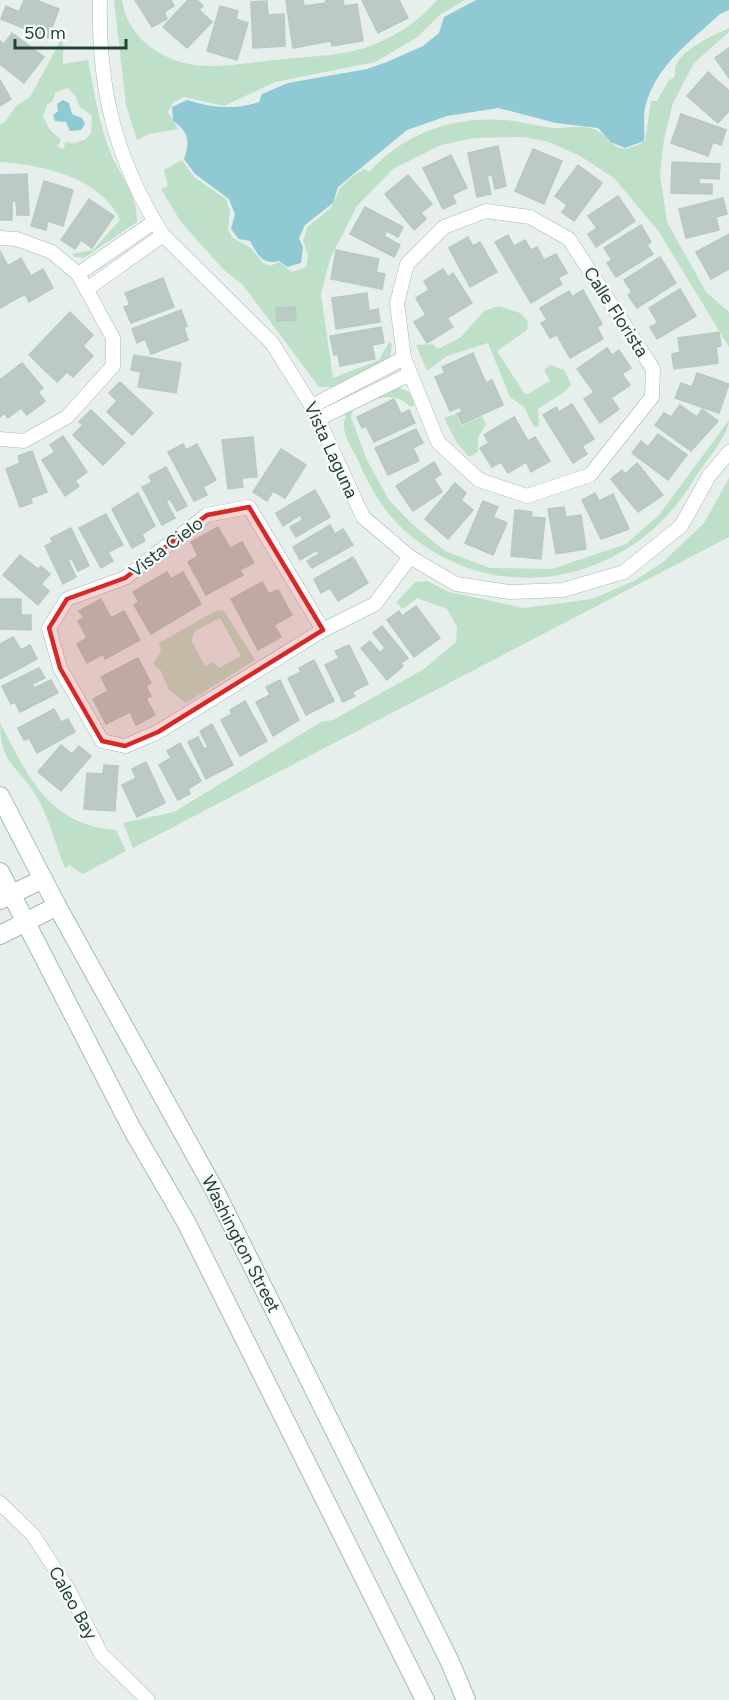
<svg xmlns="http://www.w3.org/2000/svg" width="729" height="1700" viewBox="0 0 729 1700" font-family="Figtree,sans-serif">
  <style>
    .green { fill: #bfe0c8; fill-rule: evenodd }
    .water { fill: #8ec9d4 }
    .building { fill: #bbcac4; stroke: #b8c9c2; stroke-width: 1.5 }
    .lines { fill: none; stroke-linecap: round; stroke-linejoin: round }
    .street-casing { stroke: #a8b8b2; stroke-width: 15 }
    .secondary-casing { stroke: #a4bbb3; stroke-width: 20 }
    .street { stroke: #fff; stroke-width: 14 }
    .secondary { stroke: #fff; stroke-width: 18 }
    .marked { fill: #d62828; fill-opacity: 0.2; stroke: #d62828; stroke-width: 4.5; stroke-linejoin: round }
    .labels { text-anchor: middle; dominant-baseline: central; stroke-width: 4.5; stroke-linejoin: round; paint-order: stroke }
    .street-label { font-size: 18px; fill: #24423a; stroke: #f7fbf9 }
  </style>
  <rect width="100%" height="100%" fill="#e6efeb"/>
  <!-- green -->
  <g class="green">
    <path d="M 114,0 L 122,0 C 128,43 171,67 212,66 C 236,66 261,61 285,59 C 314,56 347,56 375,44 C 399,34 420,20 437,0 L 465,0 L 441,14 L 416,38 L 375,62 L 275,82 L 224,106 L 184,97 L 174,102 L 168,112 L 178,129 L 149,134 L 137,140 L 126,105 Z"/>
    <path d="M 729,28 L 729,32 L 694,63 L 673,103 L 664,139 L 660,174 L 667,222 L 706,292 L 729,312 L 729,347 L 659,232 L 614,178 L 580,156 L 549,142 L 524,137 L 474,138 L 441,145 L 393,169 L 357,206 L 330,259 L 321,294 L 333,378 L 379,360 L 389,342 L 392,344 L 390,359 L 332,387 L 319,387 L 243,285 L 223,269 L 181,222 L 161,189 L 168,186 L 164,170 L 182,160 L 194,177 L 226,199 L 230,211 L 228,230 L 233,238 L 251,248 L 263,263 L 270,266 L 279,262 L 292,272 L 306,267 L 308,255 L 303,241 L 307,227 L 331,208 L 340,188 L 354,175 L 365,169 L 369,172 C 404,133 453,116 505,120 C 519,121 540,127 554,128 C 565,128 578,125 590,128 C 617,136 610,161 645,141 L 651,101 L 657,101 L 669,80 L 674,78 C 675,75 675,72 675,68 C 679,50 714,35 729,28 Z"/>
    <path d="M 63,36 L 63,64 L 88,60 C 94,91 99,124 111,154 C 121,177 138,196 137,222 L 84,258 L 75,257 L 72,254 L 93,250 L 120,220 C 101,177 42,165 0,162 L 0,124 L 5,122 L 16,106 L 30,97 ZM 68,88 L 76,97 L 79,106 L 92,116 L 91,133 L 86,139 L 75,143 L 65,142 L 64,149 L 57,147 L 61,140 L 50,130 L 43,117 L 47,104 L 52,102 L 56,92 Z"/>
    <polygon points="499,306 520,313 528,321 527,330 497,351 524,393 528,394 550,381 544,370 550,365 564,370 571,384 567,390 538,409 539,426 534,427 524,407 510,397 488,343 447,356 427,371 416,345 432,344 438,349 461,337 484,311"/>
    <path d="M 399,388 L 409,392 L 415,405 L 411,407 C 391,388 374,400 353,410 L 351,417 L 366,458 L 389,500 L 412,524 L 445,551 L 490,568 L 552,569 L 626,544 L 659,515 L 729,420 C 729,436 702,465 693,481 C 631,584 496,612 404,530 C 383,511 368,484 357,458 C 351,446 339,430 346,416 L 343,414 L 390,389 Z"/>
    <polygon points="456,414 461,426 482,416 486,424 478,438 478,452 469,457 457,443 444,418"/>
    <polygon points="729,478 729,537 133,848 123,823 174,812 321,722 333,720 424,669 456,642 457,627 447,609 417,598 403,609 396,603 415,582 427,581 449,592 524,608 592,599 634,581 662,563 704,523"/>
    <path d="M 217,610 L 224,611 L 255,660 L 186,703 L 169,690 L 161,671 L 153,664 L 161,651 L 159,643 ZM 220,618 L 241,656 L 219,668 L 213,662 L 205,666 L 191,640 L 195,631 Z"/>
    <path d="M 0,723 C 28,775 47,825 116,830 L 126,851 L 83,874 L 69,865 L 65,868 C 55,844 51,823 38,799 C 21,767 0,767 0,723 Z"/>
  </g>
  <!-- water -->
  <g class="water">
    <path d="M 476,0 L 729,0 L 729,10 L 720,14 C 690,42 655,66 645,108 C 643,118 645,130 644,141 L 625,148 L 611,142 L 598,128 L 556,123 L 498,108 L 447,116 L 407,130 L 338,187 L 333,203 L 305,225 L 299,238 L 303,248 L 301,263 L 287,267 L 279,261 C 262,265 258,255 250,241 L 239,239 L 231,229 L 235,214 L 229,199 L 195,174 L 184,159 C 190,142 189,131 173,121 L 172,107 L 187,100 C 213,108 233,110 259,102 L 262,94 L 288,83 L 367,69 L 387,62 L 423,46 L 439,33 L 444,17 Z"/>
    <polygon points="63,100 69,103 72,114 82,118 85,124 81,130 70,131 66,122 55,121 53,115 58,111 57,104"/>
  </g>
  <!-- building -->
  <g class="building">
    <polygon points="24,0 36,0 59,9 48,38 1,19 6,6 19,12"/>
    <polygon points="135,0 171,0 174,6 164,12 167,19 152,27"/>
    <polygon points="188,0 197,0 203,6 199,10 212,22 187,48 163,27"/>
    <polygon points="303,0 304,6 326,3 326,0 343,0 344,6 357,4 363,41 332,46 331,41 293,48 286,1"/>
    <polygon points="362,0 399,0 408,18 378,33"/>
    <polygon points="267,1 268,15 284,14 285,46 253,48 251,2"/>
    <polygon points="220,6 238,11 236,19 248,23 237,60 207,51"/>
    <polygon points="12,33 44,57 24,83 0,64 0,41 4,44"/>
    <polygon points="729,48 729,78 715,58"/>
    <polygon points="708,72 729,91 729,111 718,123 687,96"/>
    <polygon points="0,80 11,99 0,106"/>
    <polygon points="681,114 726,130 721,145 713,142 708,156 671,143"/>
    <polygon points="498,146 506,186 495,189 492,175 487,176 491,194 477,197 468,153"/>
    <polygon points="533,149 562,161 544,204 515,191"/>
    <polygon points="451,155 467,188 452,195 456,203 443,209 423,168"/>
    <polygon points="672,162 720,164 719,179 699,178 699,184 712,184 712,194 671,193"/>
    <polygon points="578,165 602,183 574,221 562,212 567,205 555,196"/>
    <polygon points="27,174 29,215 17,215 16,201 12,201 12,220 0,220 0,175"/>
    <polygon points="408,175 432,204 421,213 426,219 414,230 385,194"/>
    <polygon points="44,181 73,190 63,226 48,221 46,230 31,226"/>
    <polygon points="618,196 635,221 596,247 588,234 597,228 588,216"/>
    <polygon points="723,198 727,214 716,217 719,230 686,238 679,209"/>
    <polygon points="89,199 114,216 92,248 81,240 75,249 61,240"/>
    <polygon points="365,207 403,227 398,237 387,231 384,236 400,245 394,257 350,234"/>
    <polygon points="641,225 651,242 647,245 653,254 616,277 607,263 612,260 604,248"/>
    <polygon points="729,234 729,269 711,279 696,252"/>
    <polygon points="508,235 514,246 525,240 531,250 537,247 544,260 556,254 567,273 558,278 562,284 531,303 495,242"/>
    <polygon points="468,237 473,246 480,242 497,272 470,287 449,248"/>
    <polygon points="336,250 379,259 376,272 385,274 382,289 331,279"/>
    <polygon points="1,253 8,266 21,258 31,276 43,269 53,288 29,302 25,294 0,308"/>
    <polygon points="660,257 676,283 637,308 628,295 632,292 624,280"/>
    <polygon points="443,269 448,277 453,273 472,303 447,318 453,327 427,343 414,322 426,315 416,298 429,290 424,281"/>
    <polygon points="163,278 174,307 131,323 124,307 130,305 125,293"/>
    <polygon points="680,289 696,316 657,339 650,327 658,323 649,308"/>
    <polygon points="583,290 602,324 597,327 603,339 570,358 557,335 550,338 541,323 547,320 540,308 569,291 572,297"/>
    <polygon points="367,293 369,311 378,309 380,322 336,329 332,298"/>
    <polygon points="295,307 296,320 277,321 276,308"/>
    <polygon points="181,310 187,326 184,327 188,340 151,354 145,339 137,343 132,329"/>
    <polygon points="70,312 93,335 83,346 93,356 73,377 67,372 57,382 29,355"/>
    <polygon points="381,327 384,343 372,345 375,359 340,366 338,354 334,355 330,336"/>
    <polygon points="719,332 721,346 716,347 718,363 674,369 672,354 680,352 678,338"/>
    <polygon points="607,348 612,355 619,350 631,368 622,374 630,385 611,398 619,409 600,423 584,399 594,392 577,369"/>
    <polygon points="473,353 486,383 492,380 503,405 462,424 457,414 462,412 460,407 450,411 435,377 445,373 442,367"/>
    <polygon points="134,355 181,363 176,393 138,387 141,372 131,370"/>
    <polygon points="22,363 43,388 38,392 45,401 27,415 21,408 8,418 5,413 0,417 0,380"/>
    <polygon points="697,373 729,384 719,413 675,398 681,383 692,387"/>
    <polygon points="120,382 153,413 132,435 107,412 117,401 109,393"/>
    <polygon points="394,399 401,414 409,410 415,423 374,442 366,426 362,428 357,417"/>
    <polygon points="572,404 594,439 582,446 587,454 573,463 543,415 556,407 559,412"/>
    <polygon points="680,405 697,417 702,409 718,421 691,451 655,425 664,413 671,417"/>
    <polygon points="91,410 125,443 103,465 73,435 83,425 79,422"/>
    <polygon points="514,417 528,441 535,437 550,461 531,472 526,462 508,473 501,462 492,467 480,448 489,443 484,435"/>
    <polygon points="416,429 423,443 413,448 419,461 388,475 375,448"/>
    <polygon points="658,434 687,455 668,480 632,453 641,441 648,447"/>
    <polygon points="63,436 87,472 75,481 79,486 65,496 42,460 55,452 50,445"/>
    <polygon points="253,437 257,477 242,478 243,487 228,489 222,440"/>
    <polygon points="183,444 186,450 197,444 216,480 203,487 207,495 194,501 168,452"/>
    <polygon points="281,449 306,465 285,498 273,491 267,501 253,492"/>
    <polygon points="32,451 47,492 31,498 32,503 20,507 6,469 20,463 18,456"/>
    <polygon points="434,462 441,474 434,479 442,492 413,511 396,486"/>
    <polygon points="637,463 663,495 638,512 611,479 622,470 625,474"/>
    <polygon points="166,467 187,506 177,511 170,499 166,501 175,518 162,525 142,487 152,482 149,476"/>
    <polygon points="455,483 466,493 461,500 473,510 448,539 425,519"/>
    <polygon points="315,490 330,517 296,537 290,527 303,520 300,515 283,526 276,513"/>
    <polygon points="138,493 155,526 142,534 145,541 132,548 112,509"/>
    <polygon points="595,493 599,501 613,494 629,529 601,539 582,500"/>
    <polygon points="483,501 498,507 493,517 507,523 493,555 465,543"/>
    <polygon points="564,507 566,517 581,515 586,549 556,554 548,509"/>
    <polygon points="515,510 532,512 531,517 545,518 541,559 511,556"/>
    <polygon points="106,514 123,545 108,552 113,561 101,568 79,528"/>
    <polygon points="330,525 335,534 343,529 353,545 312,568 307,561 319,554 317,550 300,560 293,547"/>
    <polygon points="218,527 230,548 242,542 254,563 240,570 243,575 206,595 188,562 198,556 191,542"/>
    <polygon points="71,528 89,566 78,571 72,559 68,560 76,577 63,584 45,546 53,542 51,538"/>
    <polygon points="20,555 38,569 41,566 50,574 41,584 49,591 38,605 3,575"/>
    <polygon points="353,557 368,583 338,601 330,588 321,593 314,579"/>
    <polygon points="167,572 171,579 183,572 201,604 151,634 134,605 139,602 133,592"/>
    <polygon points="262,582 269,594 278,590 292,615 274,625 281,637 258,650 231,599"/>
    <polygon points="0,599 21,599 21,615 31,615 31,630 0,629"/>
    <polygon points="101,599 111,618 124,611 140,640 105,659 103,654 87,663 77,644 87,638 78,621 84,618 79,611"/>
    <polygon points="416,606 440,638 414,657 387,620 399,611 402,616"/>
    <polygon points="382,626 408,658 401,663 403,666 387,680 361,648 370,641 380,653 385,648 373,633"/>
    <polygon points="13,637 21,650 30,645 37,659 0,679 0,644"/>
    <polygon points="349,645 368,684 352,692 355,696 343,702 325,665 339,658 335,651"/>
    <polygon points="138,658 151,683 146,686 151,696 146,698 155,715 136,725 130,712 106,724 93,699 108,691 101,677"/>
    <polygon points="314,660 334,701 306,715 288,678 301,672 299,668"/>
    <polygon points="39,668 45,678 32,684 34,688 51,680 58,693 20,712 15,702 11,704 2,686"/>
    <polygon points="280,680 299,720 273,736 256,702 270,695 266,687"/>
    <polygon points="245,701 267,741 240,756 221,720 232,714 230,710"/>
    <polygon points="54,709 61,722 68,719 75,732 37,753 29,738 24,740 18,728"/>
    <polygon points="212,724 233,765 206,779 188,742 198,737 204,749 208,747 200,731"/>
    <polygon points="180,743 201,781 188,789 190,794 178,800 159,765 171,758 167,751"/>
    <polygon points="61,745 72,754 79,746 91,756 61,791 38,772"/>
    <polygon points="146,762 165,803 137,817 122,785 136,778 132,769"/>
    <polygon points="104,765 118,766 115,811 84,809 87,773 103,774"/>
  </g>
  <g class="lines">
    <defs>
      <g id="street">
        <path d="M 100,0 C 98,89 115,159 163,235 L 272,343 L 314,410 L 363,517 L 410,557 L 456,584 L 510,592 L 563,590 L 624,572 L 681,526 L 709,476 L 729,452"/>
        <polygon points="486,211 530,217 569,239 653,369 652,397 590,475 527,496 479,480 438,442 404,358 397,303 407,264 444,227"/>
        <polyline points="0,238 17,239 52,252 78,274 113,338 113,366 67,417 24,441 0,439"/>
        <polyline points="78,274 154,222"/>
        <polyline points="87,289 163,235"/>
        <polyline points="312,406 404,358"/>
        <polyline points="318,419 410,374"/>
        <polygon points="249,507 323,630 158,732 125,746 102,741 60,668 49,628 67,599 125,578 207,515"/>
        <polyline points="323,630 375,604 410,557"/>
        <polyline points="0,1503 33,1535 68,1589 101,1654 148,1700"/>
      </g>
      <g id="secondary">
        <polyline points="0,796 57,906 214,1189 450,1662 466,1700"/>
        <polyline points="0,872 132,1129 186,1222 425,1700"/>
        <polyline points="0,900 43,879"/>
        <polyline points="0,935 57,906"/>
      </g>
    </defs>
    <!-- street casing -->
    <use href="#street" class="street-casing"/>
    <!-- secondary casing -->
    <use href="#secondary" class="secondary-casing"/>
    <!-- street -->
    <use href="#street" class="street"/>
    <!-- secondary -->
    <use href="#secondary" class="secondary"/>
  </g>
  <!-- marked area -->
  <path class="marked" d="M 249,507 L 323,630 L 158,732 L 125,746 L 102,741 L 60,668 L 49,628 L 67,599 L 125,578 L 207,515 Z"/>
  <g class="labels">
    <!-- street labels -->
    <g class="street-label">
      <text transform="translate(616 312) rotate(57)">Calle Florista</text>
      <text transform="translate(331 450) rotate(65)">Vista Laguna</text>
      <text transform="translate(166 547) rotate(-37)">Vista Cielo</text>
      <text transform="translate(241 1244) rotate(63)">Washington Street</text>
      <text transform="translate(73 1603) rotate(61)">Caleo Bay</text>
    </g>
  </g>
  <!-- scale -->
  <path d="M15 39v9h111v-9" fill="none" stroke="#24423a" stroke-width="3"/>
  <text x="24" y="39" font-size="18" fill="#24423a" stroke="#f7fbf9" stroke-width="4.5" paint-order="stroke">50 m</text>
</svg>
